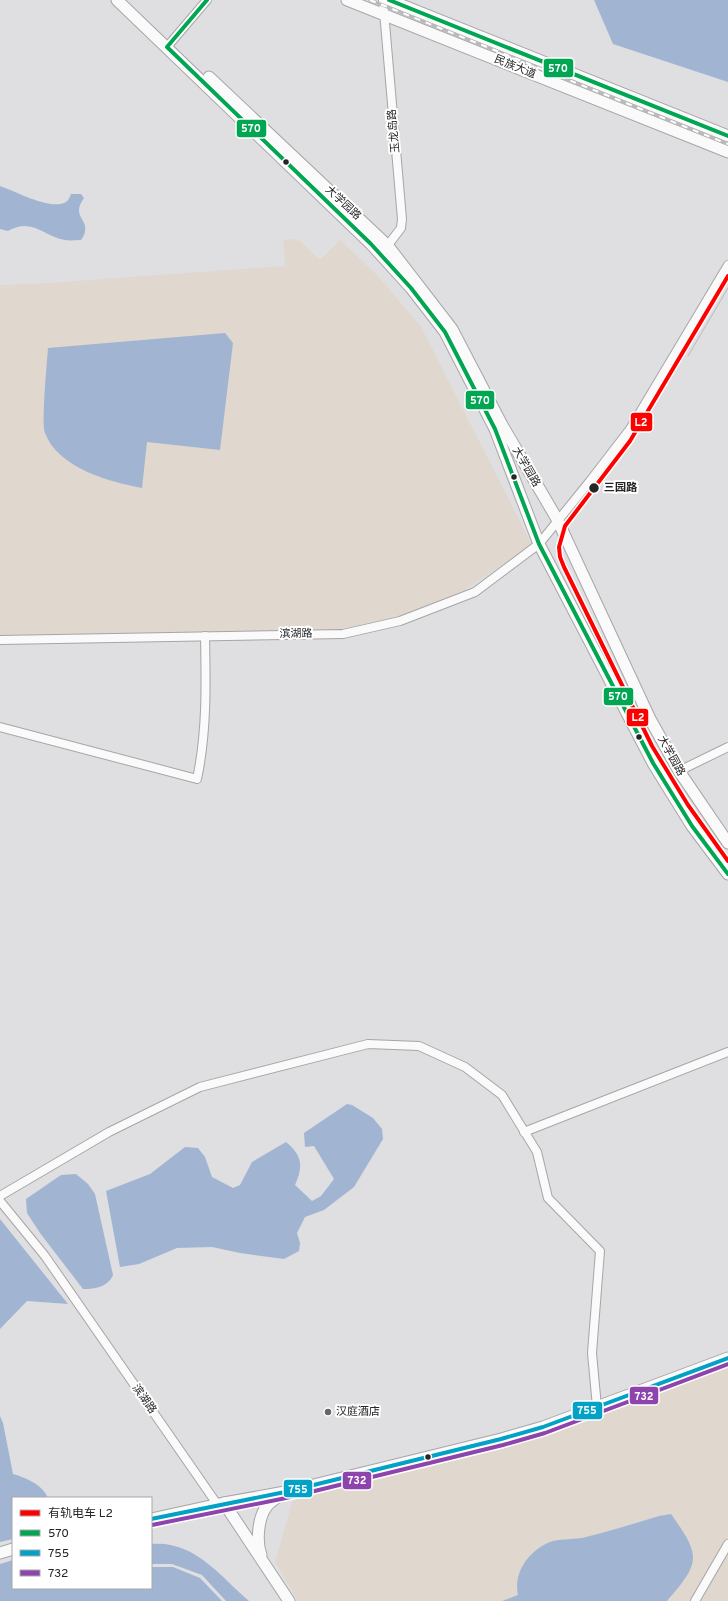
<svg xmlns="http://www.w3.org/2000/svg" width="728" height="1601" viewBox="0 0 728 1601" font-family="Overpass,'Noto Sans SC',sans-serif">
  <style>
    .industrial { fill: #e0d7ce }
    .water { fill: #a1b5d2 }
    .lines { fill: none; stroke-linecap: round; stroke-linejoin: round }
    .minor-casing { stroke: #a6a5a7; stroke-width: 10 }
    .major-casing { stroke: #a6a5a7; stroke-width: 13 }
    .minor { stroke: #fafafa; stroke-width: 8 }
    .major { stroke: #fafafa; stroke-width: 11 }
    .tram { stroke: #bab9bb; stroke-width: 1 }
    .rail-casing { stroke: #bab9bb; stroke-width: 3.5 }
    .rail { stroke: #fff; stroke-width: 2; stroke-dasharray: 6; stroke-linecap: butt }
    .bus-1-casing { stroke: #fff; stroke-width: 7 }
    .bus-2-casing { stroke: #fff; stroke-width: 7 }
    .bus-3-casing { stroke: #fff; stroke-width: 7 }
    .bus-1 { stroke: #00a651; stroke-width: 4 }
    .bus-2 { stroke: #02a2c6; stroke-width: 4 }
    .bus-3 { stroke: #8e44ad; stroke-width: 4 }
    .tram-1-casing { stroke: #fff; stroke-width: 7 }
    .tram-1 { stroke: #f00; stroke-width: 4 }
    .bus-dot { fill: #252426; stroke: #fff; stroke-width: 1.5 }
    .poi-dot { fill: #666567; stroke: #fff; stroke-width: 1.5 }
    .labels { text-anchor: middle; dominant-baseline: central; stroke-width: 4; stroke-linejoin: round; paint-order: stroke }
    .street-label { font-size: 11px; fill: #252426; stroke: #fff }
    .stop-label { font-size: 11px; font-weight: bold; fill: #252426; stroke: #fff; text-anchor: start }
    .poi-label { font-size: 11px; fill: #252426; stroke: #fff; text-anchor: start }
    .line-badge { stroke: #fff; stroke-width: 1.5 }
    .badge-label { font-size: 11px; text-anchor: middle; font-weight: bold; fill: #fff }
  </style>
  <rect width="100%" height="100%" fill="#dfdee1"/>
  <!-- industrial -->
  <g class="industrial">
    <polygon points="289,239 299,240 320,260 340,240 378,276 421,327 532,545 463,591 405,615 332,631 0,638 0,285 35,284 285,266 283,240"/>
    <polygon points="728,1365 728,1601 667,1601 688,1576 659,1516 585,1538 550,1542 518,1595 502,1601 298,1601 275,1562 294,1496 519,1441 598,1416"/>
  </g>
  <!-- water -->
  <g class="water">
    <polygon points="594,0 728,0 728,82 613,44"/>
    <path d="M 0,186 C 15,191 51,211 66,202 C 68,201 70,197 71,194 L 81,194 L 84,198 C 71,216 88,219 85,231 C 85,234 83,237 81,240 C 76,240 70,241 65,240 C 44,237 32,217 8,231 L 0,229 Z"/>
    <path d="M 225,333 L 233,343 L 220,450 L 147,442 L 142,488 C 110,482 58,468 45,433 C 41,423 47,363 48,348 Z"/>
    <path d="M 347,1104 L 352,1105 L 373,1118 L 382,1129 L 383,1139 L 354,1187 L 324,1210 L 305,1217 L 297,1233 L 300,1243 L 299,1251 L 284,1259 L 240,1253 L 212,1247 L 177,1248 L 139,1264 L 120,1267 L 106,1191 L 150,1174 L 185,1147 L 198,1148 L 205,1157 L 212,1177 L 233,1188 L 240,1185 L 252,1162 L 286,1142 C 303,1156 303,1167 295,1185 L 312,1201 L 321,1196 L 334,1179 L 314,1146 L 305,1147 L 304,1133 Z"/>
    <path d="M 76,1174 L 88,1184 L 95,1194 L 113,1275 C 108,1287 95,1289 83,1289 L 40,1233 L 27,1213 L 26,1199 L 61,1175 Z"/>
    <polygon points="0,1219 68,1304 27,1301 0,1329"/>
    <path d="M 0,1416 L 3,1423 L 13,1474 C 26,1478 42,1484 48,1498 L 13,1498 L 13,1539 L 0,1542 Z"/>
    <path d="M 671,1514 C 701,1556 701,1562 667,1601 L 502,1601 L 518,1595 C 513,1572 529,1551 550,1542 C 561,1538 575,1540 586,1537 C 611,1531 635,1523 659,1516 Z"/>
    <path d="M 151,1544 C 194,1540 219,1575 249,1601 L 226,1601 L 202,1575 L 172,1564 L 151,1564 Z"/>
    <polygon points="13,1560 13,1588 151,1588 151,1567 173,1567 200,1578 222,1601 0,1601 0,1564"/>
  </g>
  <g class="lines">
    <defs>
      <g id="minor">
        <polyline points="383,0 402,219 401,228 385,249"/>
        <polyline points="167,47 207,0"/>
        <polyline points="0,640 343,634 400,621 475,592 539,544 590,481 630,429 728,265"/>
        <path d="M 0,727 L 197,779 C 207,732 206,684 205,636"/>
        <polyline points="679,771 728,747"/>
        <polyline points="524,1132 728,1052"/>
        <polyline points="0,1196 109,1132 200,1087 368,1044 419,1046 465,1067 502,1095 537,1152 548,1198 600,1251 592,1353 597,1407"/>
        <polyline points="0,1201 45,1256 217,1504"/>
        <polyline points="695,1601 728,1544"/>
      </g>
      <g id="major">
        <polyline points="117,0 371,244 411,288 445,332 495,429 539,544 653,763 692,826 728,874"/>
        <polyline points="347,0 728,152"/>
        <polyline points="389,0 728,136"/>
        <polyline points="209,77 388,246 452,329 502,425 557,519 650,719 679,771 728,843"/>
        <polyline points="224,1503 289,1601"/>
        <polyline points="151,1519 224,1503 285,1492 501,1439 543,1427 728,1358"/>
        <polyline points="0,1553 13,1549"/>
        <path d="M 261,1555 C 256,1542 258,1517 267,1506 C 271,1501 278,1497 282,1494"/>
      </g>
    </defs>
    <!-- minor casing -->
    <use href="#minor" class="minor-casing"/>
    <!-- major casing -->
    <use href="#major" class="major-casing"/>
    <!-- minor -->
    <use href="#minor" class="minor"/>
    <!-- major -->
    <use href="#major" class="major"/>
    <!-- tram -->
    <polyline class="tram" points="688,356 728,288"/>
    <defs>
      <polyline id="rail" points="370,0 728,144"/>
    </defs>
    <!-- rail casing -->
    <use href="#rail" class="rail-casing"/>
    <!-- rail -->
    <use href="#rail" class="rail"/>
    <defs>
      <g id="bus-1">
        <polyline points="207,0 167,47 371,244 411,288 445,332 495,429 539,544 653,763 692,826 728,874"/>
        <polyline points="389,0 728,136"/>
      </g>
      <polyline id="bus-2" points="151,1519 285,1492 501,1439 543,1427 728,1358"/>
      <polyline id="bus-3" points="152,1525 286,1498 503,1445 545,1433 728,1364"/>
    </defs>
    <!-- bus-1 casing -->
    <use href="#bus-1" class="bus-1-casing"/>
    <!-- bus-2 casing -->
    <use href="#bus-2" class="bus-2-casing"/>
    <!-- bus-3 casing -->
    <use href="#bus-3" class="bus-3-casing"/>
    <!-- bus-1 -->
    <use href="#bus-1" class="bus-1"/>
    <!-- bus-2 -->
    <use href="#bus-2" class="bus-2"/>
    <!-- bus-3 -->
    <use href="#bus-3" class="bus-3"/>
    <defs>
      <polyline id="tram-1" points="728,276 630,441 565,526 559,547 560,557 564,567 652,746 688,805 728,861"/>
    </defs>
    <!-- tram-1 casing -->
    <use href="#tram-1" class="tram-1-casing"/>
    <!-- tram-1 -->
    <use href="#tram-1" class="tram-1"/>
  </g>
  <!-- markers -->
  <g class="bus-dot">
    <circle cx="286" cy="162" r="3.5"/>
    <circle cx="514" cy="477" r="3.5"/>
    <circle cx="594" cy="488" r="5.5"/>
    <circle cx="639" cy="737" r="3.5"/>
    <circle cx="428" cy="1457" r="3.5"/>
  </g>
  <circle class="poi-dot" cx="328" cy="1412" r="4"/>
  <g class="labels">
    <!-- street labels -->
    <g class="street-label">
      <text transform="translate(515 67) rotate(22)">民族大道</text>
      <text transform="translate(394 131) rotate(-95)">玉龙岛路</text>
      <text transform="translate(343 203) rotate(43)">大学园路</text>
      <text transform="translate(526 467) rotate(60)">大学园路</text>
      <text transform="translate(296 634) rotate(-1)">滨湖路</text>
      <text transform="translate(671 756) rotate(61)">大学园路</text>
      <text transform="translate(144 1399) rotate(55)">滨湖路</text>
    </g>
    <!-- stop labels -->
    <g class="stop-label">
      <text x="604" y="488">三园路</text>
    </g>
    <!-- poi labels -->
    <g class="poi-label">
      <text x="336" y="1412">汉庭酒店</text>
    </g>
  </g>
  <g class="line-badge">
    <rect x="543" y="58" width="31" height="20" rx="4" fill="#00a651"/>
    <rect x="236" y="119" width="31" height="19" rx="4" fill="#00a651"/>
    <rect x="465" y="390" width="30" height="20" rx="4" fill="#00a651"/>
    <rect x="630" y="412" width="23" height="20" rx="4" fill="#f00"/>
    <rect x="603" y="687" width="31" height="19" rx="4" fill="#00a651"/>
    <rect x="626" y="708" width="23" height="19" rx="4" fill="#f00"/>
    <rect x="629" y="1386" width="30" height="19" rx="4" fill="#8e44ad"/>
    <rect x="572" y="1401" width="31" height="19" rx="4" fill="#02a2c6"/>
    <rect x="342" y="1471" width="30" height="19" rx="4" fill="#8e44ad"/>
    <rect x="283" y="1479" width="30" height="19" rx="4" fill="#02a2c6"/>
  </g>
  <g class="badge-label">
    <text x="558" y="72">570</text>
    <text x="251" y="132">570</text>
    <text x="480" y="404">570</text>
    <text x="641" y="426">L2</text>
    <text x="618" y="700">570</text>
    <text x="638" y="721">L2</text>
    <text x="644" y="1400">732</text>
    <text x="587" y="1414">755</text>
    <text x="357" y="1484">732</text>
    <text x="298" y="1493">755</text>
  </g>
  <!-- legend -->
  <rect x="12" y="1497" width="140" height="92" fill="#ffffff" stroke="#a8a7a8"/>
  <rect x="20" y="1510" width="20" height="6" fill="#ff0000" stroke="#a8a7a8"/>
  <text x="48" y="1517" font-size="12" fill="#252426">有轨电车 L2</text>
  <rect x="20" y="1530" width="20" height="6" fill="#00a651" stroke="#a8a7a8"/>
  <text x="48" y="1537" font-size="12" fill="#252426">570</text>
  <rect x="20" y="1550" width="20" height="6" fill="#02a2c6" stroke="#a8a7a8"/>
  <text x="48" y="1557" font-size="12" fill="#252426">755</text>
  <rect x="20" y="1570" width="20" height="6" fill="#8e44ad" stroke="#a8a7a8"/>
  <text x="48" y="1577" font-size="12" fill="#252426">732</text>
</svg>
